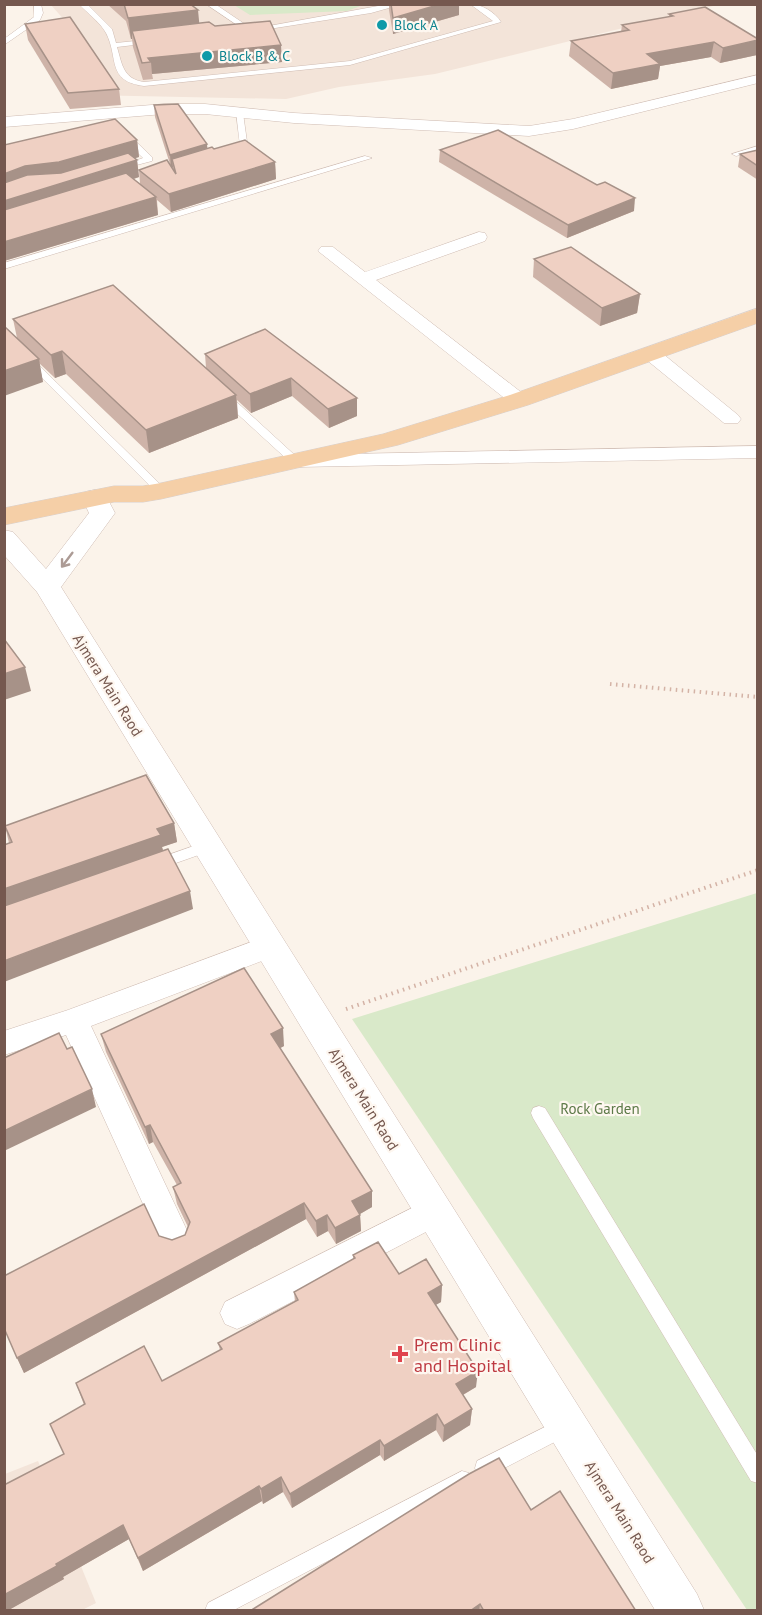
<svg xmlns="http://www.w3.org/2000/svg" width="762" height="1615" viewBox="0 0 762 1615" font-family="'PT Sans',sans-serif">
  <style>
    .residential { fill: #f3e4d9 }
    .green { fill: #d9e9c9 }
    .lines { fill: none; stroke-linecap: round; stroke-linejoin: round }
    .service-casing { stroke: #cfbcb3; stroke-width: 1 }
    .minor-casing { stroke: #cfbcb3; stroke-width: 1 }
    .tertiary-casing { stroke: #cfbcb3; stroke-width: 1 }
    .primary-casing { stroke: #d8d0ce; stroke-width: 1 }
    .path { stroke: #d4b3a6; stroke-width: 4; stroke-dasharray: 1.5 4.5; stroke-linecap: butt }
    .service { fill: #fff; fill-rule: evenodd }
    .minor { fill: #fff; fill-rule: evenodd }
    .tertiary { fill: #fff; fill-rule: evenodd }
    .primary { fill: #f5cfa7; fill-rule: evenodd }
    .wall { fill: #ceb3a8 }
    .shaded-wall { fill: #a79288 }
    .building { fill: #efd0c3; stroke: #a79288; stroke-width: 1.5 }
    .oneway { stroke: #ac9b95 }
    .culture-dot { fill: #0f9aa8; stroke: #fef7f0; stroke-width: 2 }
    .health-dot { fill: #e0444e; stroke: #fef7f0; stroke-width: 2 }
    .labels { text-anchor: middle; dominant-baseline: central; stroke-width: 4.5; stroke-linejoin: round; paint-order: stroke }
    .far-culture-label { font-size: 14px; fill: #0d838f; stroke: #fef7f0; text-anchor: start }
    .street-label { font-size: 15px; fill: #75584f; stroke: #fef7f0 }
    .park-label { font-size: 15px; fill: #5c7947; stroke: #fef7f0 }
    .near-health-label { font-size: 18px; fill: #be3a42; stroke: #fef7f0; text-anchor: start }
  </style>
  <rect width="100%" height="100%" fill="#fbf3ea"/>
  <!-- residential -->
  <g class="residential">
    <polygon points="51,5 717,5 435,74 339,87 286,99 86,95 82,40"/>
    <polygon points="38,1461 96,1603 82,1610 5,1610 5,1474"/>
  </g>
  <!-- green -->
  <g class="green">
    <polygon points="234,5 363,5 347,11 250,15"/>
    <polygon points="757,893 757,1610 747,1610 352,1019"/>
  </g>
  <g class="lines">
    <defs>
      <g id="service">
        <polygon points="34,4 41,4 43,13 40,20 4,45 4,39 34,17"/>
        <path d="M 79,4 L 87,4 L 112,29 L 116,43 L 154,39 L 155,41 L 151,43 L 117,47 C 122,64 123,79 144,82 L 350,61 L 493,21 L 470,4 C 481,4 495,12 501,22 L 350,65 L 144,86 C 106,81 119,58 106,33 C 100,22 87,13 79,4 Z"/>
        <polygon points="206,4 215,4 252,29 389,4 403,4 371,13 256,31 252,29 246,31"/>
        <polygon points="236,111 243,113 248,149 235,153 231,151 232,149 240,147"/>
        <polygon points="122,134 128,134 152,157 152,161 129,167 129,163 143,158 122,138"/>
        <polygon points="758,146 758,151 736,156 732,154"/>
        <polygon points="365,156 372,158 4,269 4,263"/>
        <polygon points="4,331 165,489 165,493 157,493 4,340"/>
        <polygon points="224,393 228,394 299,459 299,463 291,463 220,398 220,394"/>
        <polygon points="208,841 213,842 215,846 213,850 156,870 151,869 149,865 151,861"/>
        <polygon points="539,1106 545,1108 758,1456 758,1483 751,1481 533,1118 531,1113 533,1108"/>
        <polygon points="563,1418 570,1420 572,1427 570,1434 491,1475 484,1477 477,1475 475,1468 477,1461"/>
        <polygon points="462,1471 469,1473 471,1480 469,1487 234,1610 205,1610 208,1603"/>
      </g>
      <g id="minor">
        <polygon points="758,75 758,83 573,129 529,136 294,123 205,114 164,114 4,127 4,117 164,104 205,104 294,113 529,126 573,119"/>
        <polygon points="479,232 485,233 487,237 485,241 376,280 526,396 529,400 526,404 512,404 318,251 321,247 333,247 365,272"/>
        <polygon points="650,347 657,349 738,415 741,419 738,423 724,423 643,357 641,353 643,349"/>
        <polygon points="758,446 758,458 299,467 292,465 289,461 292,457 299,455"/>
        <polygon points="270,935 280,938 284,946 280,954 91,1026 191,1239 186,1250 175,1254 164,1250 66,1035 4,1055 4,1031 68,1010"/>
        <polygon points="434,1197 445,1202 450,1212 445,1222 249,1324 237,1329 225,1324 220,1313 225,1302"/>
      </g>
      <polygon id="tertiary" points="95,490 104,492 115,513 61,587 697,1594 704,1610 655,1610 37,592 4,555 4,530 13,532 46,569 89,513 82,498 86,492"/>
      <polygon id="primary" points="758,308 758,323 528,405 398,445 161,499 143,502 114,502 4,525 4,508 114,486 143,486 161,483 383,434 510,395"/>
    </defs>
    <!-- service casing -->
    <use href="#service" class="service-casing"/>
    <!-- minor casing -->
    <use href="#minor" class="minor-casing"/>
    <!-- tertiary casing -->
    <use href="#tertiary" class="tertiary-casing"/>
    <!-- primary casing -->
    <use href="#primary" class="primary-casing"/>
    <!-- path -->
    <g class="path">
      <polyline points="610,684 758,697"/>
      <polyline points="346,1009 758,870"/>
    </g>
    <!-- service -->
    <use href="#service" class="service"/>
    <!-- minor -->
    <use href="#minor" class="minor"/>
    <!-- tertiary -->
    <use href="#tertiary" class="tertiary"/>
    <!-- primary -->
    <use href="#primary" class="primary"/>
  </g>
  <!-- wall -->
  <g class="wall">
    <polygon points="107,4 190,4 199,23 215,26 282,62 152,74 153,79 143,80 133,47 132,39 131,39 126,21"/>
    <polygon points="389,4 459,4 459,15 393,34 389,10"/>
    <polygon points="669,14 758,39 757,55 720,63 711,57 660,66 658,79 611,89 569,56 571,41 621,32 622,25 669,17"/>
    <polygon points="25,24 119,89 121,105 70,109 28,40"/>
    <polygon points="154,105 207,148 275,162 276,179 171,212 157,200 158,215 4,261 4,145 137,140 139,157 135,158 137,160 139,177 134,179 140,184 139,170 170,164 155,117"/>
    <polygon points="440,150 597,185 634,211 567,238 439,162"/>
    <polygon points="758,150 758,180 738,167 740,154"/>
    <polygon points="534,259 640,294 637,313 600,326 533,277"/>
    <polygon points="13,319 206,368 205,354 265,329 357,398 357,416 329,428 292,396 251,413 237,400 238,418 149,453 66,374 55,378 39,363 43,382 17,338"/>
    <polygon points="174,823 177,842 162,847 163,850 193,909 9,843 5,826"/>
    <polygon points="101,1034 284,1046 280,1048 372,1191 372,1207 360,1214 361,1231 336,1244 328,1231 317,1237 306,1219 24,1373 4,1328 159,1236 172,1240 185,1235 188,1227 177,1204 173,1187 177,1185 153,1142 149,1144 106,1052"/>
    <polygon points="353,1255 399,1274 442,1285 441,1302 435,1305 476,1387 463,1395 472,1409 470,1425 443,1442 436,1430 384,1461 380,1455 292,1508 283,1492 263,1504 262,1501 143,1571 129,1539 63,1577 64,1579 7,1611 4,1611 64,1454 84,1405 76,1383 162,1381 220,1350 218,1343 295,1302 294,1292 353,1260"/>
    <polygon points="531,1510 636,1611 250,1611"/>
  </g>
  <!-- shaded-wall -->
  <g class="shaded-wall">
    <polygon points="441,4 459,4 459,15 393,34 393,18"/>
    <polygon points="198,10 200,31 132,31 132,39 131,39 128,18"/>
    <polygon points="758,40 757,55 720,63 723,48"/>
    <polygon points="714,42 711,57 660,66 658,79 611,89 613,73 647,54"/>
    <polygon points="281,45 282,62 152,74 151,62 148,58"/>
    <polygon points="137,140 139,157 62,180 4,192 4,174 25,166"/>
    <polygon points="207,144 208,156 172,159 173,167 171,167 170,155"/>
    <polygon points="137,160 139,177 4,219 4,201"/>
    <polygon points="275,162 276,179 171,212 169,194"/>
    <polygon points="156,197 158,215 4,261 4,242"/>
    <polygon points="635,198 634,211 567,238 568,225"/>
    <polygon points="640,294 637,313 600,326 602,308"/>
    <polygon points="62,351 66,374 55,378 51,355"/>
    <polygon points="39,359 43,382 4,396 4,371"/>
    <polygon points="291,378 292,396 251,413 250,394"/>
    <polygon points="236,395 238,418 149,453 146,430"/>
    <polygon points="357,398 357,416 329,428 328,409"/>
    <polygon points="25,667 31,691 4,700 4,674"/>
    <polygon points="174,823 177,842 162,847 164,854 4,909 4,889"/>
    <polygon points="190,891 193,909 4,982 4,961"/>
    <polygon points="283,1028 284,1046 273,1052 271,1034"/>
    <polygon points="92,1089 96,1107 4,1151 4,1131"/>
    <polygon points="150,1125 153,1142 149,1144 145,1127"/>
    <polygon points="372,1191 372,1207 353,1218 352,1201"/>
    <polygon points="304,1203 306,1219 24,1373 17,1358"/>
    <polygon points="327,1215 328,1231 317,1237 316,1221"/>
    <polygon points="360,1215 361,1231 336,1244 335,1228"/>
    <polygon points="442,1285 441,1302 427,1310 428,1293"/>
    <polygon points="478,1371 476,1387 454,1400 456,1384"/>
    <polygon points="472,1409 470,1425 443,1442 444,1426"/>
    <polygon points="437,1414 436,1430 384,1461 384,1446"/>
    <polygon points="380,1440 380,1455 292,1508 290,1494"/>
    <polygon points="281,1477 283,1492 263,1504 261,1489"/>
    <polygon points="259,1486 262,1501 143,1571 138,1558"/>
    <polygon points="123,1525 129,1539 63,1577 64,1579 7,1611 4,1611 4,1595"/>
    <polygon points="480,1604 479,1611 470,1611"/>
  </g>
  <!-- building -->
  <g class="building">
    <polygon points="124,4 190,4 198,10 128,18"/>
    <polygon points="391,4 441,4 393,18"/>
    <polygon points="705,7 758,39 758,40 723,48 714,42 647,54 660,64 613,73 571,41 629,30 622,25 673,16 669,14"/>
    <polygon points="70,17 119,89 68,93 25,24"/>
    <polygon points="270,21 281,45 148,58 151,62 142,63 132,31 209,22 215,26"/>
    <polygon points="178,104 207,144 170,155 154,105"/>
    <polygon points="115,119 137,140 59,162 25,166 4,174 4,145"/>
    <polygon points="498,130 597,185 605,182 635,198 568,225 440,150"/>
    <polygon points="245,140 275,162 169,194 139,170 167,160 176,174 172,159 212,147 214,149"/>
    <polygon points="758,150 758,166 740,154"/>
    <polygon points="128,153 137,160 4,201 4,183 27,175 61,173"/>
    <polygon points="126,173 156,197 4,242 4,210"/>
    <polygon points="571,247 640,294 602,308 534,259"/>
    <polygon points="113,285 236,395 146,430 62,351 51,355 13,319"/>
    <polygon points="4,326 39,359 4,371"/>
    <polygon points="265,329 357,398 328,409 291,378 250,394 205,354"/>
    <polygon points="4,639 25,667 4,674"/>
    <polygon points="146,775 174,823 157,829 161,835 4,889 4,845 12,842 5,826"/>
    <polygon points="168,849 190,891 4,961 4,906"/>
    <polygon points="244,968 283,1028 271,1034 372,1191 352,1201 360,1215 335,1228 327,1215 316,1221 304,1203 17,1358 4,1328 4,1276 144,1204 159,1236 172,1240 185,1235 190,1222 173,1187 181,1183 150,1125 145,1127 101,1034"/>
    <polygon points="59,1033 67,1049 72,1047 92,1089 4,1131 4,1058"/>
    <polygon points="378,1242 399,1274 426,1259 442,1285 428,1293 478,1371 456,1384 472,1409 444,1426 437,1414 384,1446 380,1440 290,1494 281,1477 261,1489 259,1486 138,1558 123,1525 56,1564 57,1566 4,1595 4,1485 64,1454 50,1424 85,1404 76,1383 144,1346 162,1381 222,1349 218,1343 298,1300 294,1292 355,1258 353,1255"/>
    <polygon points="499,1458 531,1510 560,1491 636,1611 484,1611 480,1604 470,1611 250,1611 469,1474"/>
  </g>
  <!-- one-way arrows -->
  <defs><path id="oneway-shaft" d="M-6 0H5M1.5-3L5.5 0L1.5 3" fill="none" stroke-width="1.6" stroke-linecap="round" stroke-linejoin="round" transform="scale(1.5)"/></defs>
  <use class="oneway" href="#oneway-shaft" transform="translate(67 560) rotate(127)"/>
  <!-- markers -->
  <g class="culture-dot">
    <circle cx="382" cy="25" r="6"/>
    <circle cx="207" cy="56" r="6"/>
  </g>
  <path class="health-dot" d="M397 1345h6v6h6v6h-6v6h-6v-6h-6v-6h6z"/>
  <g class="labels">
    <!-- far-culture labels -->
    <g class="far-culture-label">
      <text x="394" y="25">Block A</text>
      <text x="219" y="56">Block B &amp; C</text>
    </g>
    <!-- street labels -->
    <g class="street-label">
      <text transform="translate(108 685) rotate(58)">Ajmera Main Raod</text>
      <text transform="translate(364 1099) rotate(58)">Ajmera Main Raod</text>
      <text transform="translate(620 1512) rotate(58)">Ajmera Main Raod</text>
    </g>
    <!-- park labels -->
    <g class="park-label">
      <text x="600" y="1108">Rock Garden</text>
    </g>
    <!-- near-health labels -->
    <g class="near-health-label">
      <text x="414" y="1344">Prem Clinic<tspan x="414" dy="21">and Hospital</tspan></text>
    </g>
  </g>
  <!-- border -->
  <rect width="762" height="1615" fill="none" stroke="#75584f" stroke-width="12"/>
</svg>
